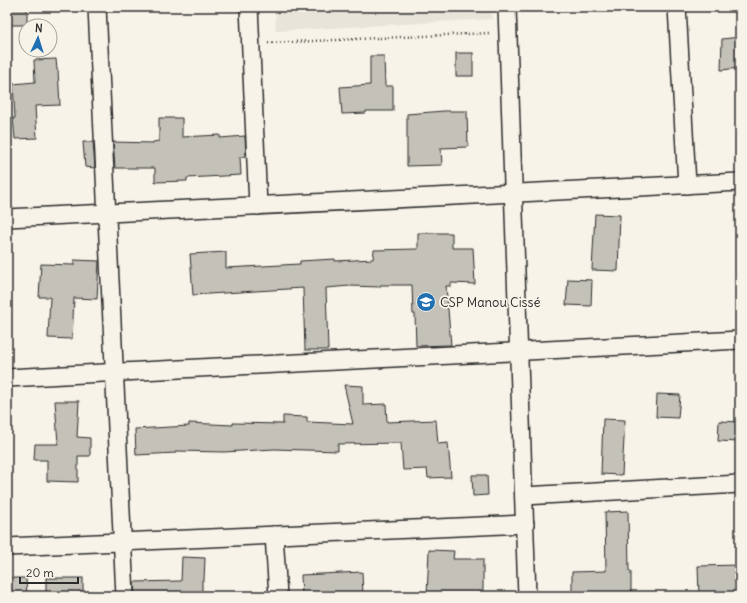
<svg xmlns="http://www.w3.org/2000/svg" width="747" height="603" viewBox="0 0 747 603" font-family="Delius,sans-serif">
  <style>
    .built { fill: #e8e4da }
    .building { fill: #c4c1b9; stroke: #2b2b2b }
    .lines { fill: none; stroke-linecap: round; stroke-linejoin: round }
    .street-casing { stroke: #2b2b2b; stroke-width: 20 }
    .path { stroke: #2b2b2b; stroke-width: 2.5; stroke-dasharray: 1 3; stroke-linecap: butt }
    .street { stroke: #f7f3e8; stroke-width: 17 }
    .labels { text-anchor: middle; dominant-baseline: central; stroke-width: 3.5; stroke-linejoin: round; paint-order: stroke }
    .poi-label { font-size: 13px; fill: #2b2b2b; stroke: #f7f3e8; text-anchor: start }
  </style>
  <rect width="100%" height="100%" fill="#f7f3e8"/>
  <filter id="ink" filterUnits="userSpaceOnUse"><feTurbulence type="fractalNoise" baseFrequency=".025" numOctaves="2"/><feDisplacementMap in="SourceGraphic" scale="8" xChannelSelector="R" yChannelSelector="G"/><feConvolveMatrix kernelMatrix="1 2 1 2 8 2 1 2 1" color-interpolation-filters="sRGB"/></filter>
  <g filter="url(#ink)">
    <!-- built -->
    <polygon class="built" points="275,7 491,7 492,19 276,31"/>
    <!-- building -->
    <g class="building">
      <rect x="7" y="7" width="20" height="18"/>
      <polygon points="740,37 740,68 721,70 722,39"/>
      <rect x="456" y="53" width="17" height="23"/>
      <polygon points="370,56 384,56 385,86 393,86 393,111 366,111 366,113 342,114 340,87 370,85"/>
      <polygon points="56,59 57,70 58,70 60,105 35,106 37,138 15,139 13,118 15,118 13,84 35,82 34,60"/>
      <polygon points="444,111 467,111 468,147 441,148 442,165 407,166 407,114"/>
      <polygon points="159,118 182,118 182,137 220,135 220,138 245,136 246,156 240,157 241,175 187,178 187,181 155,182 155,168 115,168 113,142 153,143 153,142 159,141"/>
      <polygon points="83,142 93,142 95,168 85,167"/>
      <polygon points="595,214 620,215 618,271 592,270"/>
      <polygon points="418,233 452,233 452,248 473,248 475,284 451,283 451,286 446,286 451,345 416,346 415,314 413,314 412,285 380,285 380,287 350,286 326,288 328,350 305,350 303,288 193,295 190,254 226,252 226,268 300,264 300,261 335,259 335,261 373,259 374,250 418,249"/>
      <polygon points="74,260 99,261 97,299 74,298 72,339 48,338 50,297 39,297 41,264 74,265"/>
      <polygon points="568,279 592,280 591,306 566,305"/>
      <polygon points="344,385 363,386 363,405 386,404 387,422 436,420 438,444 448,443 451,477 428,478 427,469 403,470 401,443 338,444 338,451 274,449 224,452 176,451 176,453 136,455 135,429 189,426 189,423 233,425 233,423 283,424 283,416 307,417 307,422 353,424"/>
      <polygon points="657,394 680,395 678,418 656,417"/>
      <polygon points="55,401 79,401 77,437 90,438 90,456 78,456 78,482 47,481 47,460 34,460 35,444 58,444"/>
      <polygon points="603,419 625,420 622,475 601,474"/>
      <polygon points="719,421 740,422 740,442 718,441"/>
      <polygon points="472,475 487,475 488,495 473,496"/>
      <polygon points="628,511 629,571 631,571 631,596 572,596 572,572 606,571 605,512"/>
      <polygon points="429,550 454,551 453,559 483,559 483,596 427,596"/>
      <polygon points="182,557 205,558 204,580 202,580 202,596 135,596 134,582 181,581"/>
      <polygon points="740,565 740,596 699,596 698,566"/>
      <polygon points="362,572 363,596 302,596 301,575"/>
      <polygon points="10,578 26,578 27,596 8,596"/>
      <rect x="46" y="578" width="37" height="18"/>
    </g>
    <g class="lines">
      <defs>
        <g id="street">
          <polyline points="97,7 125,596"/>
          <polyline points="249,7 258,206"/>
          <polyline points="507,7 527,596"/>
          <polyline points="677,7 687,185"/>
          <polyline points="7,218 740,182"/>
          <polyline points="7,378 740,340"/>
          <polyline points="524,496 740,484"/>
          <polyline points="274,535 278,596"/>
          <polyline points="7,547 525,524"/>
        </g>
      </defs>
      <!-- street casing -->
      <use href="#street" class="street-casing"/>
      <!-- path -->
      <polyline class="path" points="268,43 490,33"/>
      <!-- street -->
      <use href="#street" class="street"/>
    </g>
  </g>
  <!-- icons -->
  <defs>
    <symbol id="school-disc" viewBox="-11 -11 22 22"><circle r="9.5" fill="#1f6fb2" stroke="#f7f3e8"/><path d="M0-5L7-2L0 1L-7-2ZM-4 1L0 2.5L4 1V4Q0 6-4 4Z" fill="#fff"/></symbol>
  </defs>
  <g fill-rule="evenodd">
    <use href="#school-disc" x="415" y="291" width="22" height="22"/>
  </g>
  <g class="labels">
    <!-- poi labels -->
    <g class="poi-label">
      <text x="440" y="302">CSP Manou Cissé</text>
    </g>
  </g>
  <!-- margin -->
  <rect width="747" height="603" fill="none" stroke="#f7f3e8" stroke-width="24"/>
  <rect x="12" y="12" width="723" height="579" fill="none" stroke="#2b2b2b" stroke-width="1.5" filter="url(#ink)"/>
  <!-- north arrow -->
  <g transform="translate(38 38) rotate(4)"><circle r="19" fill="#f7f3e8" stroke="#a5a39c"/>
  <path d="M0-3L7 15L0 10L-7 15Z" fill="#1f6fb2"/>
  <text y="-6" font-size="11" font-weight="bold" text-anchor="middle" fill="#2b2b2b">N</text>
  </g>
  <!-- scale -->
  <path d="M20 577v6h58v-6" fill="none" stroke="#2b2b2b" stroke-width="2"/>
  <text x="26" y="577" font-size="12" fill="#2b2b2b" stroke="#f7f3e8" stroke-width="3" paint-order="stroke">20 m</text>
</svg>
